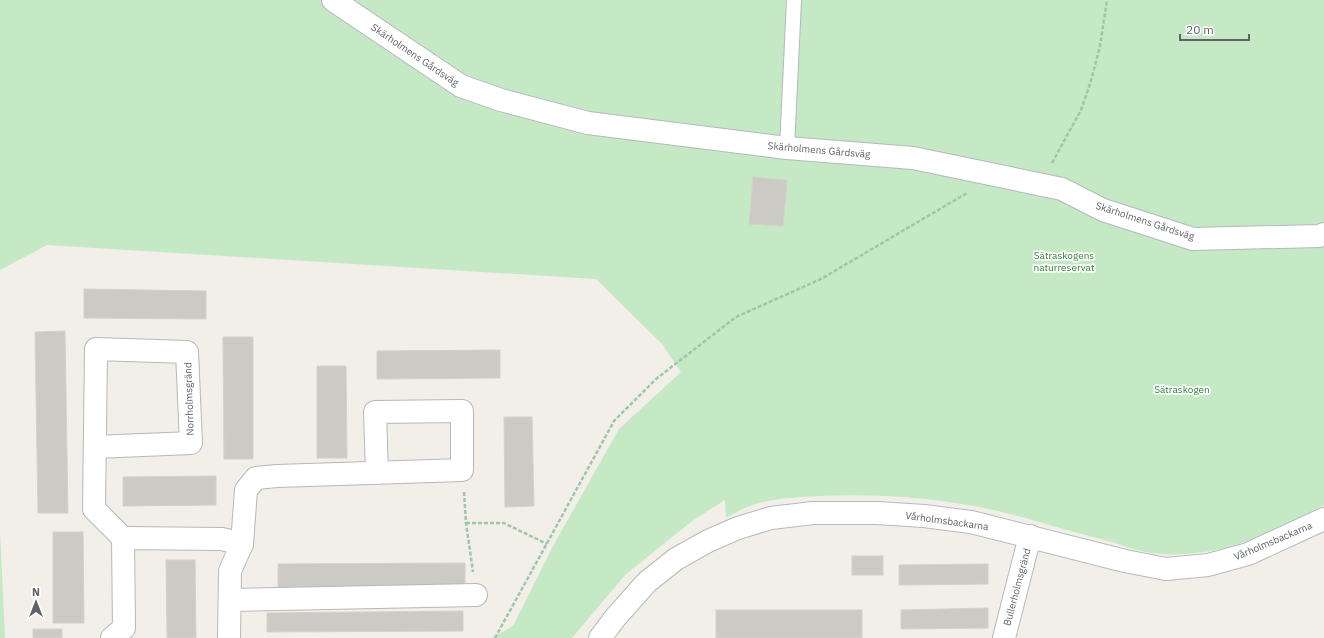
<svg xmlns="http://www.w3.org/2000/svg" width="1324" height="638" viewBox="0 0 1324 638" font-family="'IBM Plex Sans',sans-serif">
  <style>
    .green { fill: #c5e8c5 }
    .building { fill: #cccac5; stroke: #d6d1c6 }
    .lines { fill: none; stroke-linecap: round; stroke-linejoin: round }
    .lane-casing { stroke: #b5b8bc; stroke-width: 16 }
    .street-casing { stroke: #b5b8bc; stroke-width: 24 }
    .secondary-casing { stroke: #b6babf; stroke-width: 24 }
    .path { stroke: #9cc7a9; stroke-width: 2.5; stroke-dasharray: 4 2; stroke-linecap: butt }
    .lane { stroke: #fff; stroke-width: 14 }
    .street { stroke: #fff; stroke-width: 22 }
    .secondary { stroke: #fff; stroke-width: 22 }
    .labels { text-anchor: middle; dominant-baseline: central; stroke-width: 3.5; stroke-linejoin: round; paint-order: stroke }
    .street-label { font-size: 10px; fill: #5f6368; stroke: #fff }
    .park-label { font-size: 10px; fill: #348238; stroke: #fff }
  </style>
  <rect width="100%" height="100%" fill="#f1efe8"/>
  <!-- green -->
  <g class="green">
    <path d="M 0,0 L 1324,0 L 1324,505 C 1279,528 1234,553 1182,554 C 1169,555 1154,554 1141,551 C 1131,549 1122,545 1112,542 C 1081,534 1052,526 1022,517 C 956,499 886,493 818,496 C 800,497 780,498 763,502 C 749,505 738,511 726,518 L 725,500 L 692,521 L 625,575 L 572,638 L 492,638 L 513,626 L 553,546 L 619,429 L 681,372 L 662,344 L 596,279 L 47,245 L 0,270 Z"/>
    <polygon points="0,531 5,638 0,638"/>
  </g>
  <!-- building -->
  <g class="building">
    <polygon points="753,177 787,180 783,226 749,224"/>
    <polygon points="84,289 206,291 206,319 84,318"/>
    <polygon points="65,331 68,513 38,513 35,332"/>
    <polygon points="223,337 253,337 253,459 224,459"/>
    <polygon points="500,350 500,378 377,379 377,351"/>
    <polygon points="317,366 346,366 347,458 317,458"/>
    <polygon points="504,417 532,417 534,506 505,507"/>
    <polygon points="216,476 216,505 123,506 123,477"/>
    <polygon points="53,532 83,532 84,623 53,623"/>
    <rect x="852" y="556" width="31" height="19"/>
    <polygon points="166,560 195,560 196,638 167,638"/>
    <polygon points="465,563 465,585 278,587 278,564"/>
    <polygon points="988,564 988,584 899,585 899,565"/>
    <polygon points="988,608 988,628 901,629 901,610"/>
    <rect x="716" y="610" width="146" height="28"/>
    <polygon points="463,611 463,631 267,632 267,613"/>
    <rect x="33" y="629" width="29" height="9"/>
  </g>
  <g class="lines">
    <defs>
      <polyline id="lane" points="787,148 794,0"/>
      <g id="street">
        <polyline points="333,0 461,86 501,100 588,123 787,148 913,158 1062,189 1103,210 1193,239 1319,236 1324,234"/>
        <polyline points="95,447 191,443 187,352 96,349 94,509 123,538"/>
        <polyline points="230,600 476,595"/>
        <polyline points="112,638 124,628 123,538 222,539 242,544"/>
        <polyline points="229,638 230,571 242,544 246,490 256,478 277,476 462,470 462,411 375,412 377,473"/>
        <polyline points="1004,638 1030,536"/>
      </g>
      <polyline id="secondary" points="600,638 615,618 647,582 676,559 708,541 738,528 771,518 813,513 877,513 924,516 971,522 1125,561 1166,569 1208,565 1248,554 1324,519"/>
    </defs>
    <!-- lane casing -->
    <use href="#lane" class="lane-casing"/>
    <!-- street casing -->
    <use href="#street" class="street-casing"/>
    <!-- secondary casing -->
    <use href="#secondary" class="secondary-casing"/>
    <!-- path -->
    <g class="path">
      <polyline points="1052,163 1081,110 1091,81 1100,46 1107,0"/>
      <polyline points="464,492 466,523 473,572"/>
      <polyline points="466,523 504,523 547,544"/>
      <polyline points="495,638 614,421 656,379 736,317 821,279 967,193"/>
    </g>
    <!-- lane -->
    <use href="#lane" class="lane"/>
    <!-- street -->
    <use href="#street" class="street"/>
    <!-- secondary -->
    <use href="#secondary" class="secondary"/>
  </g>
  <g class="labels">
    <!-- street labels -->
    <g class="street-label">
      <text transform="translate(415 55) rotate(34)">Skärholmens Gårdsväg</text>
      <text transform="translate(819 150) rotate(5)">Skärholmens Gårdsväg</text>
      <text transform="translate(1145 221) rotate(18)">Skärholmens Gårdsväg</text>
      <text transform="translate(189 399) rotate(-92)">Norrholmsgränd</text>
      <text transform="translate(947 521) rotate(8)">Vårholmsbackarna</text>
      <text transform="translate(1273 541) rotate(-23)">Vårholmsbackarna</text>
      <text transform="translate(1017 587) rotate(-75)">Bullerholmsgränd</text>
    </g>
    <!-- park labels -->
    <g class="park-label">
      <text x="1064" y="255">Sätraskogens<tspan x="1064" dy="12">naturreservat</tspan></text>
      <text x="1182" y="389">Sätraskogen</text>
    </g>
  </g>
  <!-- north arrow -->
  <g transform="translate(36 602)" stroke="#ffffff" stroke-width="3" paint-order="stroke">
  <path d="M0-3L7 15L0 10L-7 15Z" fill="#5f6368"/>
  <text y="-6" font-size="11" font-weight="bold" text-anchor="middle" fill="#5f6368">N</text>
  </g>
  <!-- scale -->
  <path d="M1180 34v6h69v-6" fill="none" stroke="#5f6368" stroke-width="2"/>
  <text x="1186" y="34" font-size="12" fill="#5f6368" stroke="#ffffff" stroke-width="3" paint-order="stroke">20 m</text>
</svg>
